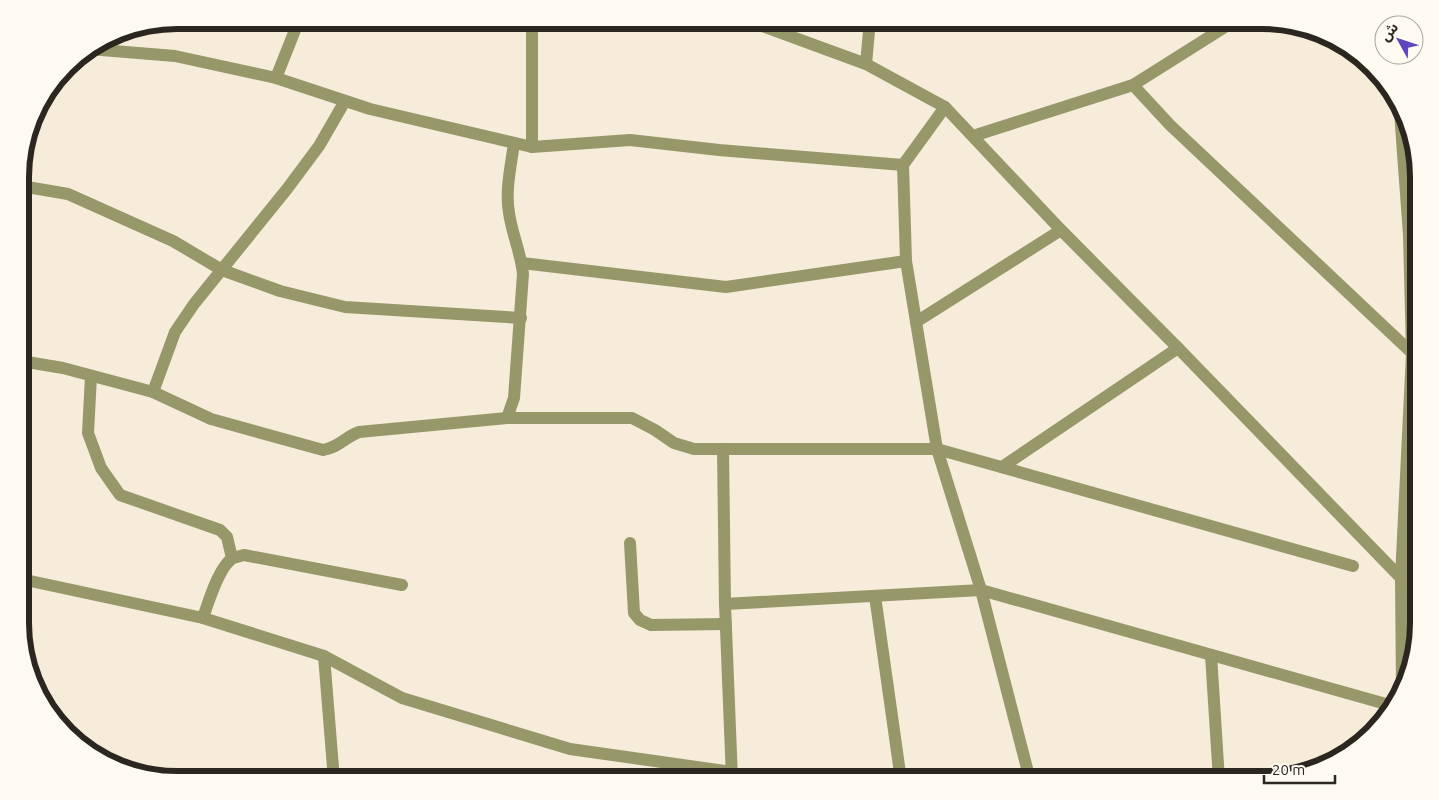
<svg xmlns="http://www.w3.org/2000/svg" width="1439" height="800" viewBox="0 0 1439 800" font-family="Ubuntu,'Noto Sans Arabic',sans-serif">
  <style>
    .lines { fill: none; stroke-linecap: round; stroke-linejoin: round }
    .street { stroke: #96986a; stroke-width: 12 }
    .rim { fill: none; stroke: #2b2720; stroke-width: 6 }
  </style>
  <rect width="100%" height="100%" fill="#f7ebd9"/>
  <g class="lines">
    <!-- street -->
    <g class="street">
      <polyline points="746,20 866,64 945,107 1061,230 1178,348 1401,578"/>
      <polyline points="89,49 175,56 276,78 370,109 532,147 630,140 719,150 903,165"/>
      <polyline points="866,64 870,20"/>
      <polyline points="276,78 299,20"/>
      <polyline points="1133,85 1170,125 1412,353 1415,352"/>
      <polyline points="1388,86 1399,108"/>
      <polyline points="945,107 903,165 906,261 937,449 981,590 1030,780"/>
      <polyline points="1400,112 1409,235 1412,353 1401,578 1402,688"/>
      <polyline points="973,136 1133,85 1236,20"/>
      <polyline points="532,147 532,20"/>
      <polyline points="21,186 68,194 173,241 222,270 280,291 345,307 521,318"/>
      <polyline points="522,263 726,287 906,261"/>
      <polyline points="916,322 1061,230"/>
      <path d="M 21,361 L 63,368 L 153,392 L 211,419 L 323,450 C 338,448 345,437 359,432 L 507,418 L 632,418 L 655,430 L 674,443 L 694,449 L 937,449 L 1353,566"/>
      <polyline points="91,376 88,433 101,468 120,495 220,530 227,537 232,558"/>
      <polyline points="153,392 175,332 194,304 287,189 319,146 345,101"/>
      <path d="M 507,418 L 514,398 L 523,274 C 521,253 512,234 509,213 C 505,190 511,166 514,143"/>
      <polyline points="723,449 725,604 732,779"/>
      <polyline points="1002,467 1178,348"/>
      <polyline points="630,543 634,613 640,620 651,625 726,624"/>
      <polyline points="21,579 203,618 324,656 402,698 570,749 732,772"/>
      <polyline points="875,596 901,780"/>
      <polyline points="1402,599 1419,596"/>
      <polyline points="725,604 981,590 1393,706"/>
      <path d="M 203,618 C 208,603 219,566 233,558 C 235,557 241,556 244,555 L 402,585"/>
      <polyline points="1211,655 1219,780"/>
      <polyline points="324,656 334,780"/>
    </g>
  </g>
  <!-- crop -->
  <path d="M0 0H1439V800H0ZM177 29H1262A148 148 0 0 1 1410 177V623A148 148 0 0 1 1262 771H177A148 148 0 0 1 29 623V177A148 148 0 0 1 177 29Z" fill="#fefaf2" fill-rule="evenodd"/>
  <path class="rim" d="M177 29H1262A148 148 0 0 1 1410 177V623A148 148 0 0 1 1262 771H177A148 148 0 0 1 29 623V177A148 148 0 0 1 177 29Z"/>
  <!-- north arrow -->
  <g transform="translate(1399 40) rotate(310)"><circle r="24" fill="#fefaf2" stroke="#aaa69e"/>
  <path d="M0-4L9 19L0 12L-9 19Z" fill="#5d46be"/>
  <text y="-8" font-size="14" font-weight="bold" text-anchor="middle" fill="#2b2720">ش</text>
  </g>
  <!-- scale -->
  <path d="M1264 775v8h71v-8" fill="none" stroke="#2b2720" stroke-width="2.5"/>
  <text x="1272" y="775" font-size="15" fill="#2b2720" stroke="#fefaf2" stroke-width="4" paint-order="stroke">20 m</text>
</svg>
